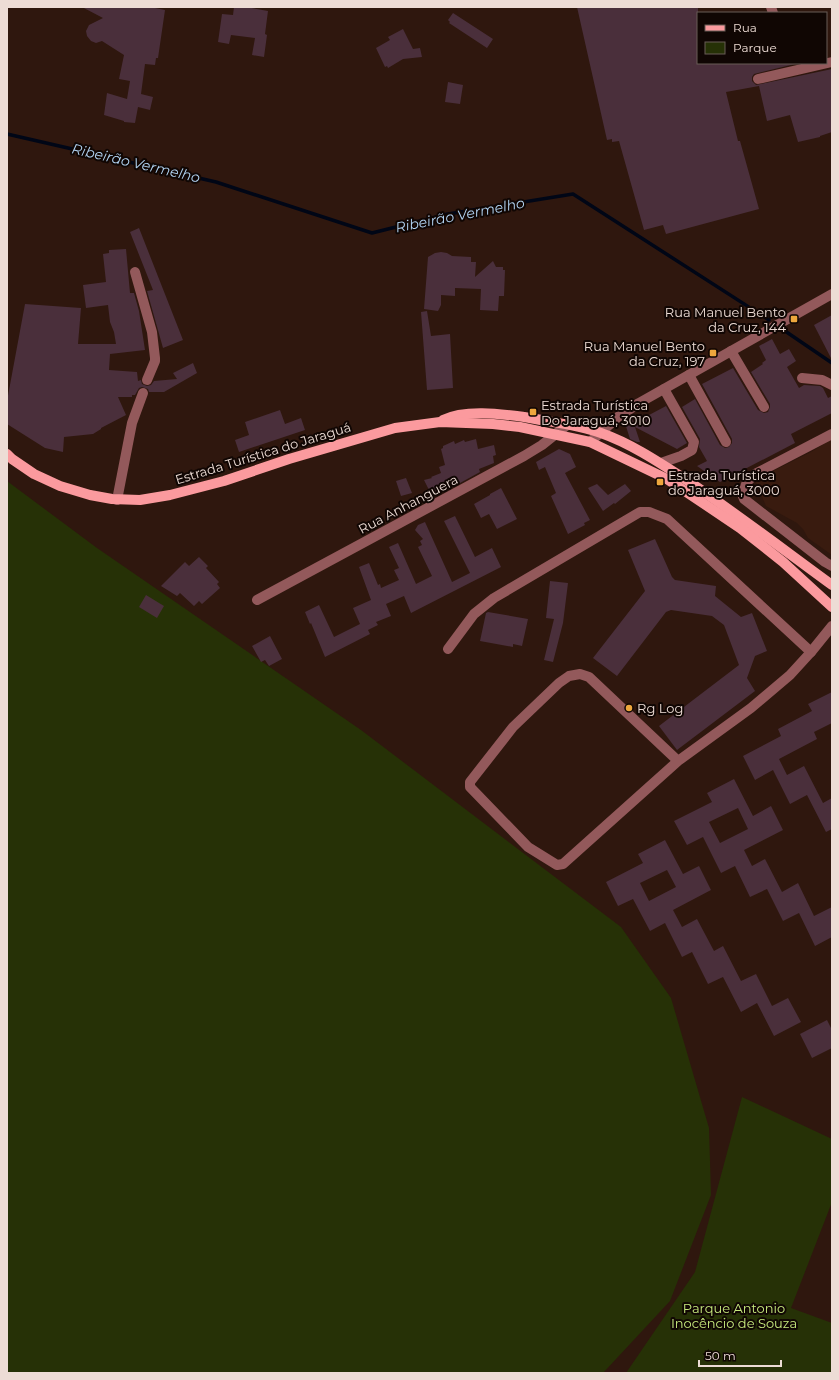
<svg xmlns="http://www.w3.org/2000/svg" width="839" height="1380" viewBox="0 0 839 1380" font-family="Montserrat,sans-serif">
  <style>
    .built { fill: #391b0f }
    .green { fill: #263106 }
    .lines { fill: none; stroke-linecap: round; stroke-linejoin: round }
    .stream { stroke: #000616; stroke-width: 3.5 }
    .building { fill: #4a2f3b; fill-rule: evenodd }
    .minor { stroke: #93595b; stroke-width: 10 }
    .major { stroke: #fb9a9e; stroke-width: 10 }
    .poi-dot { fill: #eea73d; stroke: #100603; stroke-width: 1.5 }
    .labels { text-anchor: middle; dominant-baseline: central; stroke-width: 4; stroke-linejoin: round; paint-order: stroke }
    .poi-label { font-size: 13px; fill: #eddcd5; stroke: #100603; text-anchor: start }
    .street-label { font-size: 13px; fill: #eddcd5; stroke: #100603 }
    .park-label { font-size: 13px; fill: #c8eb7e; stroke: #100603 }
    .water-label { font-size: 14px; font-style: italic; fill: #b2d3f2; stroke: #100603 }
  </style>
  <rect width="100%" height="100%" fill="#2f170e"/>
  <!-- built -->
  <polygon class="built" points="832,439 832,555 808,538 803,529 797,523 766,506 755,480 811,452"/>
  <!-- green -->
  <g class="green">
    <polygon points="7,481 97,548 361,730 621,927 671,998 709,1128 711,1195 670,1301 603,1373 7,1373"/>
    <polygon points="742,1097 832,1139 832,1202 791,1308 832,1323 832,1373 626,1373 695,1272"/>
  </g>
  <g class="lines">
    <!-- stream -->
    <g class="stream">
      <polyline points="7,134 216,182 372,233 448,214 573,194 769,320"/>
      <polyline points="785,331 832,363"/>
    </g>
  </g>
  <!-- building -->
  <g class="building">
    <polygon points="82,7 155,7 155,8 165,10 158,58 156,58 155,65 145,64 141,94 153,97 150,110 138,107 135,123 124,122 124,121 104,115 107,93 127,99 130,81 119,79 124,55 102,41 96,43 91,41 87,36 86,31 89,25 103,18"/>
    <polygon points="234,7 246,7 268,11 265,34 267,35 264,57 252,55 255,38 231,35 229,44 218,42 222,14 233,15"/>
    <polygon points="577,7 698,7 698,63 799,63 754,74 752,77 752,81 756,85 832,69 832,132 820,136 820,137 798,142 790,115 767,121 759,86 726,92 738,141 740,141 759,209 666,234 663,225 644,230 619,141 612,142 612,139 607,140"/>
    <polygon points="453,13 493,39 487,48 449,23 450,22 448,20"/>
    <polygon points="403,29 413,49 420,48 422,57 403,59 388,68 387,66 385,67 376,48 390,40 388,37"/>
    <polygon points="448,82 463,85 460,104 445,102"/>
    <polygon points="139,228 183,340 163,348 147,291 153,290 130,232"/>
    <polygon points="126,249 130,293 134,293 139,311 145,350 110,354 109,370 137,372 138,381 141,380 142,384 147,386 151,385 154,381 177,379 173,373 193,363 197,373 164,392 149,392 148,389 142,387 139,388 135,395 132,395 132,397 118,397 126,415 101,428 101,429 93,434 64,437 63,452 45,448 7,424 7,401 25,304 81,308 78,344 116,344 114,332 110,322 108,305 86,308 83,285 106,282 103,254 109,253 109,250"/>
    <polygon points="441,252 447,253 452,256 471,257 471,262 476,262 475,277 493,261 496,267 503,267 503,270 505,270 504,296 499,296 498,311 480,310 481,289 455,288 455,296 441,295 441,305 438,311 424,309 428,257 435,253"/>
    <polygon points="427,311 431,336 450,334 453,388 427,390 421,312"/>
    <polygon points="832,315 832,360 814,325"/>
    <polygon points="772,339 780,354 789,349 796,361 787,367 799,388 804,385 820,386 823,388 828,398 832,396 832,413 791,434 795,443 720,482 697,466 707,461 699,447 700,439 682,407 695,399 720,445 725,448 729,447 732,443 732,439 702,384 733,368 758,410 764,413 768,412 770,407 770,404 751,372 763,364 762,363 766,360 759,346"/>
    <polygon points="666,406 687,443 677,449 635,427 640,442 637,442 630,439 624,420 632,417 634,423"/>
    <polygon points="280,410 285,424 301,418 305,430 239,452 235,440 249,435 245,422"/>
    <polygon points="476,439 478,449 494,445 496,455 493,456 494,463 479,469 480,472 460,483 431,494 424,480 432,478 431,477 441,473 439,467 445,465 441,449 443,448 443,446 454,441 455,444 464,440 465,442"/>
    <polygon points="559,449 570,454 576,467 565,473 590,520 584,523 585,525 568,534 551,496 556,493 545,467 539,470 536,462"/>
    <polygon points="406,478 412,493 401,496 396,481"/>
    <polygon points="597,484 608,495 625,484 631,491 615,504 614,503 603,511 588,488"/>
    <polygon points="501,488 517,519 497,529 489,514 481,518 474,504 490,495 490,494"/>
    <polygon points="455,516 475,557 492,548 501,567 411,613 404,596 386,604 391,616 376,622 378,625 368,630 370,634 325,657 311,623 310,624 305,612 319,605 334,637 360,624 353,608 371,600 359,567 369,563 378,585 380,584 381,588 399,580 394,570 399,568 389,547 398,543 416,584 432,576 418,547 422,545 420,541 423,539 415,530 418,525 425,522 452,582 470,573 444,521"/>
    <polygon points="655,539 672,577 675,580 716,586 715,596 741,617 752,613 767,651 755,656 747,678 755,691 677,750 659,726 739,665 724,625 712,616 671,610 666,612 617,676 593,658 645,591 628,550"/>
    <polygon points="199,557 208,566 206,568 219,582 217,584 220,588 202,604 199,601 194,606 180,593 177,596 161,586 185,562 189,566"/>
    <polygon points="550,581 568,583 563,623 553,662 544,660 554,619 546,618"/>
    <polygon points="146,595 164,606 157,618 139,607"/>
    <polygon points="488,612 528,619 522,646 513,644 513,647 480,641 486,613"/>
    <polygon points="270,636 282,659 269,666 265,660 261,662 252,646"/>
    <polygon points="832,692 832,723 814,732 817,739 779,759 787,775 804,766 823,803 832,798 832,829 826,832 807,795 790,804 773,770 755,780 743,756 781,736 778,729 812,711 808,704"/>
    <path d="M 734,779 L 753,816 L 771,806 L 783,830 L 744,850 L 752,866 L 765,859 L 782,892 L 798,883 L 814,916 L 832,907 L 832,937 L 815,946 L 799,913 L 783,921 L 767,889 L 750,897 L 735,866 L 721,873 L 703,837 L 687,845 L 674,821 L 712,802 L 707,793 ZM 738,808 L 748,829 L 720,843 L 709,822 Z"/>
    <path d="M 665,840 L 683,874 L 699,866 L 711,890 L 673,910 L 682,927 L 697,919 L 714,951 L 723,946 L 741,981 L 756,974 L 772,1006 L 788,998 L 801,1022 L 774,1036 L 757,1003 L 741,1012 L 723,977 L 708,984 L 692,952 L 682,957 L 665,923 L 650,931 L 633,899 L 618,906 L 606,882 L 643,863 L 638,854 ZM 667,870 L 676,887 L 649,901 L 640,883 Z"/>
    <polygon points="827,1020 832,1030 832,1048 812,1058 800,1034"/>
  </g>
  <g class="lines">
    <!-- minor -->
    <g class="minor">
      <polyline points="771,7 773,13"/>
      <polyline points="758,79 832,62"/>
      <polyline points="135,272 152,332 155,358 155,361 147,380"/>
      <polyline points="731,351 764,407"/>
      <polyline points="689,375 726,442"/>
      <polyline points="802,378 822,380 832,385"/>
      <polyline points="832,434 755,474 747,482 742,494 744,499 825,562 832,566"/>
      <polyline points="590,442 618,417 639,403 832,294"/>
      <polyline points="661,463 681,456 692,450 694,442 664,389"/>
      <polyline points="117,500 132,423 143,393"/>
      <polyline points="257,600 524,456 542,445 567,425"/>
      <polyline points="448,649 474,614 494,598 640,512 649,512 667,519 811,652"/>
      <polyline points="678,761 589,677 580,674 569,676 559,683 513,727 470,782 470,787 528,847 557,865 563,864 678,761 751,708 790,675 811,652 832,626"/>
    </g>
    <!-- major -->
    <g class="major">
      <path d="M 443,420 C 465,409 501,414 524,417 C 549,422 576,424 601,433 C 632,444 660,463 688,481 C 737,514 784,550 832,585"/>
      <polyline points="7,454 12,459 34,474 60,486 90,495 112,499 140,500 170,495 224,481 289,459 395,428 440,422 493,424 520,427 590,442 667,479 740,528 783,562 832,607"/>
    </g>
  </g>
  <!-- markers -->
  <g class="poi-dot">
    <rect x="790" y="315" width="8" height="8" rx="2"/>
    <rect x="709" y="349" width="8" height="8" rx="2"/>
    <rect x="529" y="408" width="8" height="8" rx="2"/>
    <rect x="656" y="478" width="8" height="8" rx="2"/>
    <circle cx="629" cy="708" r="4"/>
  </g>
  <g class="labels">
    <!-- poi labels -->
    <g class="poi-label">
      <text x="786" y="312" text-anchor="end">Rua Manuel Bento<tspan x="786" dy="15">da Cruz, 144</tspan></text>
      <text x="705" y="346" text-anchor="end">Rua Manuel Bento<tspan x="705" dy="15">da Cruz, 197</tspan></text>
      <text x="541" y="405">Estrada Turística<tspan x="541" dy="15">Do Jaraguá, 3010</tspan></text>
      <text x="668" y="475">Estrada Turística<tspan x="668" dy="15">do Jaraguá, 3000</tspan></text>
      <text x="637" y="708">Rg Log</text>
    </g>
    <!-- street labels -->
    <g class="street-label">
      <text transform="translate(263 453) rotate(-17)">Estrada Turística do Jaraguá</text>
      <text transform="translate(408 504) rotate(-28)">Rua Anhanguera</text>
    </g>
    <!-- park labels -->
    <g class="park-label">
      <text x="734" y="1308">Parque Antonio<tspan x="734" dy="15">Inocêncio de Souza</tspan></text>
    </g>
    <!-- water labels -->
    <g class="water-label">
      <text transform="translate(136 163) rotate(13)">Ribeirão Vermelho</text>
      <text transform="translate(460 215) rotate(-11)">Ribeirão Vermelho</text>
    </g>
  </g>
  <!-- border -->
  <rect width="839" height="1380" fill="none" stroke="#eddcd5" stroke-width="16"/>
  <!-- legend -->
  <rect x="697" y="12" width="130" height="52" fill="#100603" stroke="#685c57"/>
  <rect x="705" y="25" width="20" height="6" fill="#fb9a9e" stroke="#685c57"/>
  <text x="733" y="32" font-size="12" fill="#eddcd5">Rua</text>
  <rect x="705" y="42" width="20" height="12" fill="#263106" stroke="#685c57"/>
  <text x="733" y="52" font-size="12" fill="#eddcd5">Parque</text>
  <!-- scale -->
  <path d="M699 1360v6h82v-6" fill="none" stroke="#eddcd5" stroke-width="2"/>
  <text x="705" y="1360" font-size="12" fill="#eddcd5" stroke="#100603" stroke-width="3" paint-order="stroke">50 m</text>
</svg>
